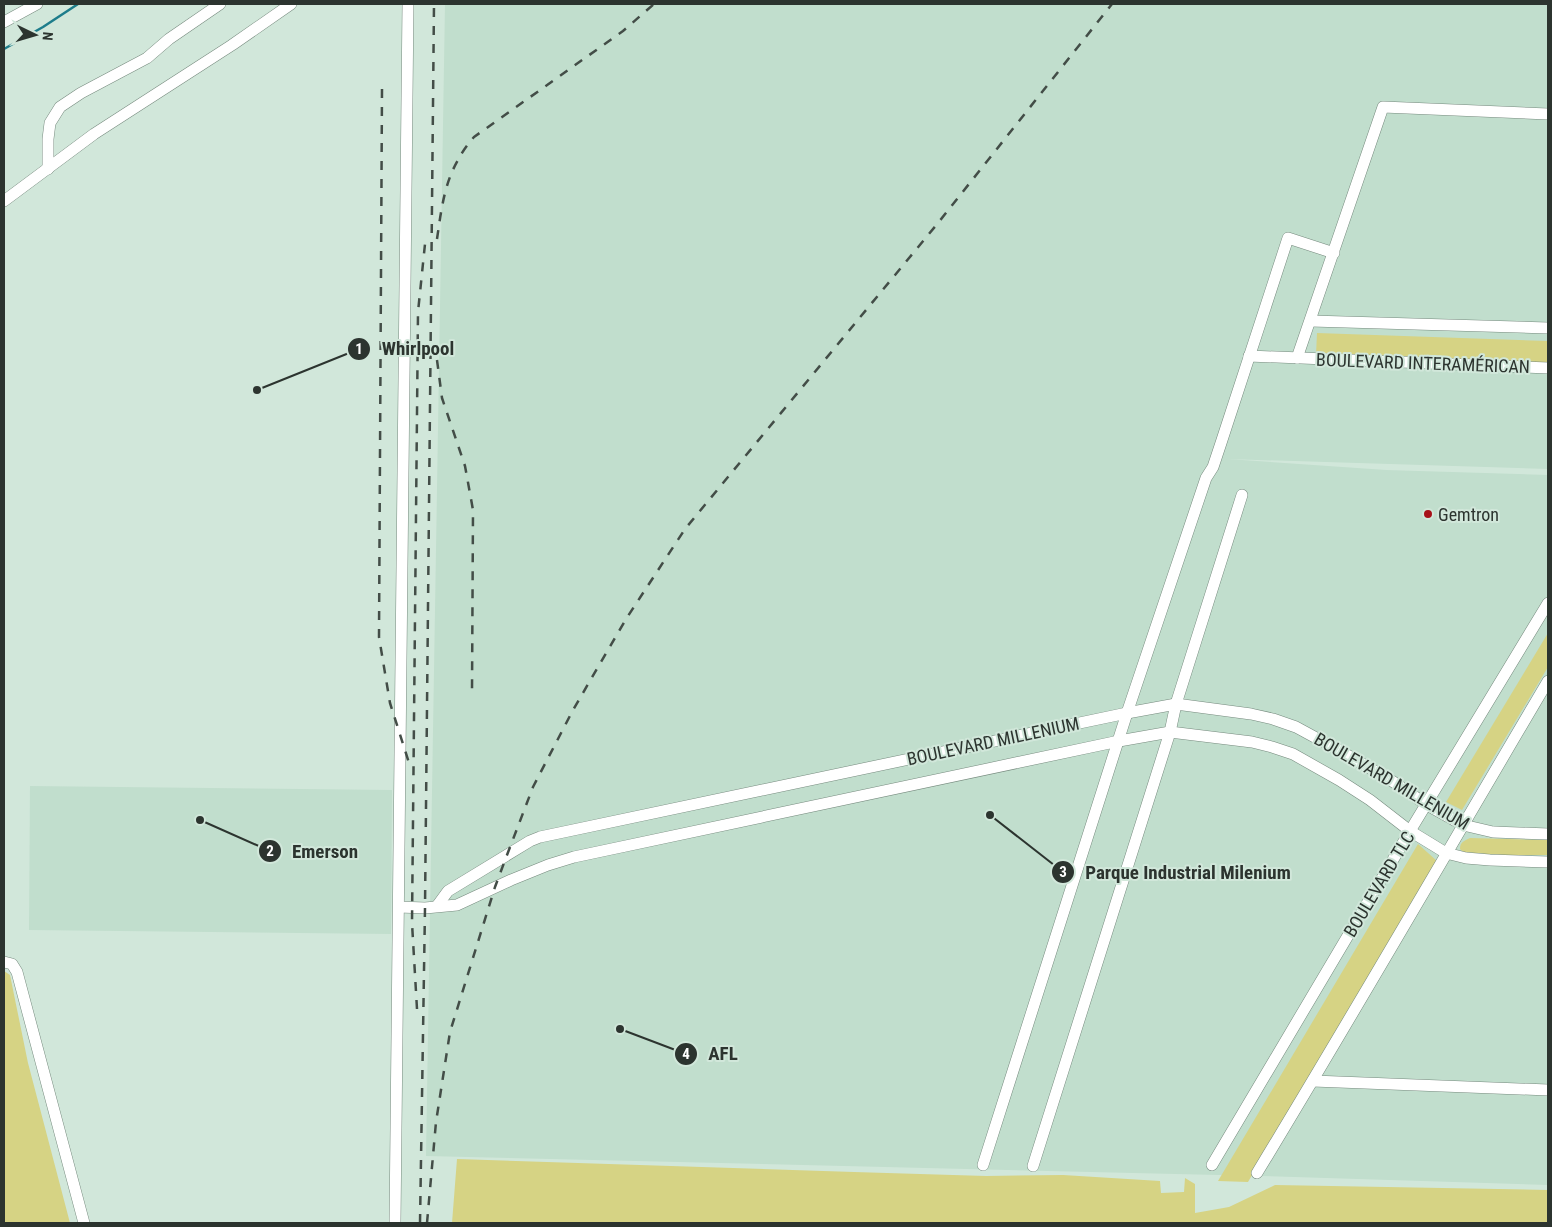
<svg xmlns="http://www.w3.org/2000/svg" width="1552" height="1227" viewBox="0 0 1552 1227" font-family="'Roboto Condensed',sans-serif">
  <style>
    .built { fill: #c1decd }
    .green { fill: #d6d384 }
    .lines { fill: none; stroke-linecap: round; stroke-linejoin: round }
    .stream { stroke: #1d7d8b; stroke-width: 2.5 }
    .minor-casing { stroke: #768a7e; stroke-width: 12 }
    .minor { stroke: #fff; stroke-width: 11 }
    .rail { stroke: #434d47; stroke-width: 2.5; stroke-dasharray: 9 9; stroke-linecap: butt }
    .poi-dot { fill: #a71119; stroke: #d1e7da; stroke-width: 2 }
    .labels { text-anchor: middle; dominant-baseline: central; stroke-width: 4; stroke-linejoin: round; paint-order: stroke }
    .street-label { font-size: 18px; fill: #2c342f; stroke: #d1e7da }
    .poi-label { font-size: 18px; fill: #2c342f; stroke: #d1e7da; text-anchor: start }
    .leader { fill: none; stroke: #2c342f; stroke-width: 2 }
    .callout-dot { fill: #2c342f; stroke: #d1e7da; stroke-width: 2 }
    .mark-label { font-size: 15px; text-anchor: middle; font-weight: bold; fill: #fff }
    .callout-label { font-size: 19px; text-anchor: middle; font-weight: bold; fill: #2c342f; stroke: #d1e7da; stroke-width: 4; stroke-linejoin: round; paint-order: stroke }
  </style>
  <rect width="100%" height="100%" fill="#d1e7da"/>
  <!-- built -->
  <g class="built">
    <polygon points="445,4 1548,4 1548,469 1227,459 1386,470 1548,475 1548,1185 1261,1176 426,1156"/>
    <polygon points="30,786 392,790 391,934 29,930"/>
  </g>
  <!-- green -->
  <g class="green">
    <polygon points="1317,333 1548,341 1548,364 1316,355"/>
    <polygon points="1548,633 1548,667 1462,810 1446,802"/>
    <path d="M 1470,838 L 1548,840 L 1548,855 L 1499,855 L 1463,852 L 1460,849 C 1460,842 1464,841 1470,838 Z"/>
    <polygon points="1418,844 1437,861 1248,1182 1218,1181"/>
    <polygon points="4,971 10,975 28,1063 70,1223 4,1223"/>
    <polygon points="457,1159 854,1172 986,1176 1063,1175 1160,1181 1161,1193 1184,1192 1185,1178 1195,1184 1195,1213 1229,1207 1275,1185 1548,1190 1548,1223 452,1223"/>
  </g>
  <g class="lines">
    <!-- stream -->
    <polyline class="stream" points="4,49 43,27 78,4"/>
    <defs>
      <g id="minor">
        <polyline points="4,22 37,4"/>
        <polyline points="48,169 48,139 50,123 60,107 81,93 147,58 169,39 220,4"/>
        <polyline points="4,201 94,134 232,45 291,4"/>
        <polyline points="1311,321 1548,328"/>
        <polyline points="1249,356 1548,368"/>
        <polyline points="1297,358 1383,107 1548,114"/>
        <polyline points="437,906 448,891 530,841 540,837 1127,713 1176,704 1251,714 1273,719 1296,727 1342,752 1392,781 1427,805 1463,825 1493,832 1548,834"/>
        <polyline points="399,907 425,908 457,905 511,880 548,865 574,857 1119,741 1170,732 1252,742 1272,747 1293,754 1339,780 1370,800 1410,831 1446,853 1466,858 1490,860 1548,862"/>
        <polyline points="4,962 12,964 17,972 84,1223"/>
        <polyline points="1313,1081 1548,1090"/>
        <polyline points="983,1165 1127,713 1206,478 1213,467 1221,443 1288,238 1334,253"/>
        <polyline points="1212,1165 1410,831 1548,603"/>
        <polyline points="1033,1166 1170,732 1176,704 1242,495"/>
        <path d="M 1257,1173 C 1356,1010 1451,845 1548,681"/>
        <polyline points="395,1223 408,4"/>
      </g>
    </defs>
    <!-- minor casing -->
    <use href="#minor" class="minor-casing"/>
    <!-- minor -->
    <use href="#minor" class="minor"/>
    <!-- rail -->
    <g class="rail">
      <polyline points="382,89 379,637 390,703 410,766"/>
      <path d="M 437,239 C 441,212 444,184 458,160 C 462,152 468,144 474,137 L 623,31 L 654,4"/>
      <polyline points="437,360 442,398 465,466 473,510 472,692"/>
      <polyline points="417,1009 412,923 418,312 425,244"/>
      <polyline points="420,1223 425,908 434,4"/>
      <polyline points="427,1223 436,1122 450,1032 495,887 507,855 533,787 573,710 626,619 685,529 938,223 1112,4"/>
    </g>
  </g>
  <!-- markers -->
  <circle class="poi-dot" cx="1428" cy="514" r="5"/>
  <g class="labels">
    <!-- street labels -->
    <g class="street-label">
      <text transform="translate(1423 363) rotate(2)">BOULEVARD INTERAMÉRICAN</text>
      <text transform="translate(993 741) rotate(-12)">BOULEVARD MILLENIUM</text>
      <text transform="translate(1392 781) rotate(30)">BOULEVARD MILLENIUM</text>
      <text transform="translate(1379 884) rotate(-59)">BOULEVARD TLC</text>
    </g>
    <!-- poi labels -->
    <g class="poi-label">
      <text x="1438" y="514">Gemtron</text>
    </g>
  </g>
  <!-- callouts -->
  <path class="leader" d="M257 390L359 349M200 820L270 851M990 815L1063 872M620 1029L686 1054"/>
  <g class="callout-dot">
    <circle cx="257" cy="390" r="5"/>
    <circle cx="200" cy="820" r="5"/>
    <circle cx="990" cy="815" r="5"/>
    <circle cx="620" cy="1029" r="5"/>
    <circle cx="359" cy="349" r="12"/>
    <circle cx="270" cy="851" r="12"/>
    <circle cx="1063" cy="872" r="12"/>
    <circle cx="686" cy="1054" r="12"/>
  </g>
  <g class="mark-label">
    <text x="359" y="354">1</text>
    <text x="270" y="856">2</text>
    <text x="1063" y="877">3</text>
    <text x="686" y="1059">4</text>
  </g>
  <g class="callout-label">
    <text x="418" y="355">Whirlpool</text>
    <text x="325" y="858">Emerson</text>
    <text x="1188" y="879">Parque Industrial Milenium</text>
    <text x="723" y="1060">AFL</text>
  </g>
  <!-- border -->
  <rect width="1552" height="1227" fill="none" stroke="#2c342f" stroke-width="10"/>
  <!-- north arrow -->
  <g transform="translate(35 35) rotate(95)" stroke="#d1e7da" stroke-width="4" paint-order="stroke">
  <path d="M0-4L9 19L0 12L-9 19Z" fill="#2c342f"/>
  <text y="-8" font-size="14" font-weight="bold" text-anchor="middle" fill="#2c342f">N</text>
  </g>
</svg>
